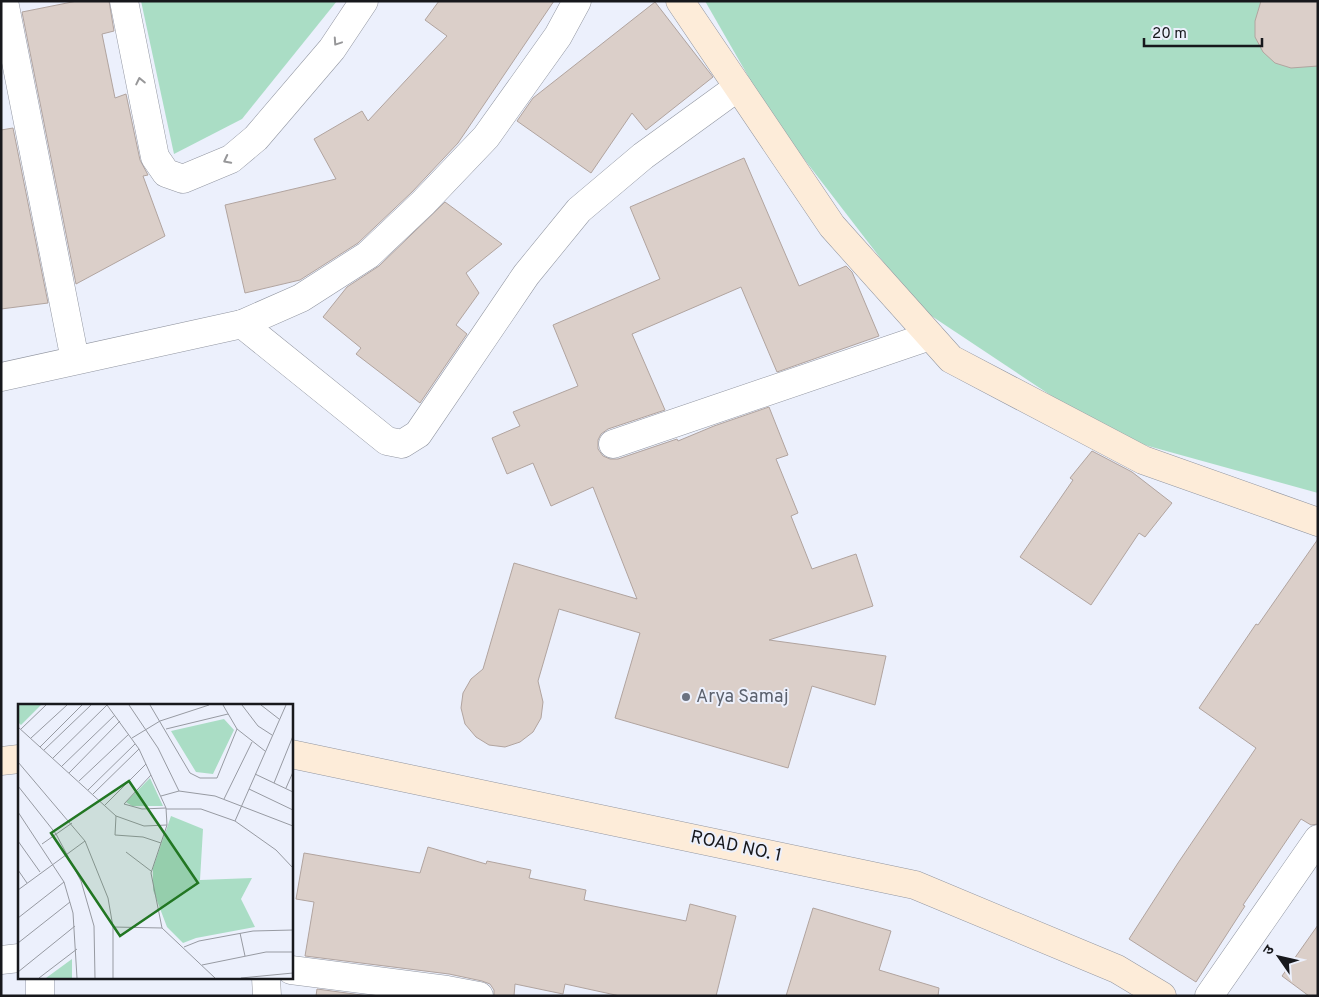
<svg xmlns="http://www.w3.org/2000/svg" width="1319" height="997" viewBox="0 0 1319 997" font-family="Overpass,'Noto Sans Devanagari',sans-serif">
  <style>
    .green { fill: #aaddc5 }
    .building { fill: #dbcfc9; stroke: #b1a49f }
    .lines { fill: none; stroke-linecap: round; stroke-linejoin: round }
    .street-casing { stroke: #9296a1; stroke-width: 29 }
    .secondary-casing { stroke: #9296a1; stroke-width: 29 }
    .street { stroke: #fff; stroke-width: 28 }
    .secondary { stroke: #fdecd9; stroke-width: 28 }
    .oneway { stroke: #979799 }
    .worship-dot { fill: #6b7280; stroke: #ecf0fc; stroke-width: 2 }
    .labels { text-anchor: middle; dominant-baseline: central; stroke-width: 4; stroke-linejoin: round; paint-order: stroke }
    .worship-label { font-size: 18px; fill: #5b616d; stroke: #ecf0fc; text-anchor: start }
    .street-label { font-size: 18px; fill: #17181c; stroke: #ecf0fc }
    .inset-road { fill: none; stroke: #979aa2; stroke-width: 1 }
    .view { fill: #227723; fill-opacity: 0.15; stroke: #227723; stroke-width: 2.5 }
    .inset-edge { fill: none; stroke: #17181c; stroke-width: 2.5 }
  </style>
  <rect width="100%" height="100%" fill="#ecf0fc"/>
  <!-- green -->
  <g class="green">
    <polygon points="141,1 337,1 242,119 174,154"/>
    <polygon points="705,1 1318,1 1318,493 1112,436 918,307 771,116"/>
  </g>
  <!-- building -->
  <g class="building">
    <polygon points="77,1 109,1 114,31 102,34 115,98 126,94 140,160 148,175 143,176 165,236 76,284 22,12"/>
    <polygon points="439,1 554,1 458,143 412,192 358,243 300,280 245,293 225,205 336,179 314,139 362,111 368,121 447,36 425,20"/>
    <polygon points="1261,1 1318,1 1318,66 1291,68 1275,63 1263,52 1255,37 1255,21"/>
    <polygon points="655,2 713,77 646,130 632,113 591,173 517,121 533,98"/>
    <polygon points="13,128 48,303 1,309 1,130"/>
    <polygon points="744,158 799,286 846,266 852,272 879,336 777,372 741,287 632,334 665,410 608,429 601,434 598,440 598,449 603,456 610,459 618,459 677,439 678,441 714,426 769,407 788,455 776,459 798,513 791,516 812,569 856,554 873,606 769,640 886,656 875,705 812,686 788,768 615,718 640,633 559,609 538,681 543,702 541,718 533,732 520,742 505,747 489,745 476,737 465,724 461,708 463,693 471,679 483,669 514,563 637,599 593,487 551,506 533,463 507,474 492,438 520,426 513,412 578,386 553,325 660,279 630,207"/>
    <polygon points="445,202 502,244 466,273 479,293 456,325 467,334 420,403 356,354 361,348 323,317 347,287 379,266"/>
    <polygon points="1092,451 1132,472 1172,503 1145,537 1139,533 1091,605 1020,557 1073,480 1070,478"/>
    <polygon points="1318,539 1318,824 1311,825 1301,819 1243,905 1245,906 1196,982 1129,939 1178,863 1256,748 1199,708 1256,624 1258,625"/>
    <polygon points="428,847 486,864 487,861 531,870 529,878 586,890 584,900 686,921 690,904 736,916 716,996 620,996 565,984 563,994 515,984 514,996 494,996 494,990 490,984 482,981 449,974 305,956 314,902 296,899 304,853 420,873"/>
    <polygon points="813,908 891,931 879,970 939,988 938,996 786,996"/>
    <polygon points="1318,925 1318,996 1309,996 1282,976"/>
    <polygon points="317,989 369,996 316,996"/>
  </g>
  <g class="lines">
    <defs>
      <g id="street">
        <polyline points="4,1 75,360"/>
        <polyline points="124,1 155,157 166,173 183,179 231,159 256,138 332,49 364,1"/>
        <polyline points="242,324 387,441 402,444 418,434 526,275 579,210 643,156 738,87"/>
        <polyline points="1,377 242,324 301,298 368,255 423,203 486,137 558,36 577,1"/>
        <polyline points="613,444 930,336"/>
        <polyline points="1,960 19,958"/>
        <polyline points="291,970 447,990 479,996"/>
        <polyline points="40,978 40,996"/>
        <polyline points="266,978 267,996"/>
        <polyline points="1209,996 1318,839"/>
      </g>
      <g id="secondary">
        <polyline points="680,1 832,226 951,359 1143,460 1318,522"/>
        <polyline points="291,754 915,885 1117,969 1162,996"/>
        <polyline points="1,761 19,759"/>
      </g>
    </defs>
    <!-- street casing -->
    <use href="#street" class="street-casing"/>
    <!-- secondary casing -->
    <use href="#secondary" class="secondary-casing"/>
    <!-- street -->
    <use href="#street" class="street"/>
    <!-- secondary -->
    <use href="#secondary" class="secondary"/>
  </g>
  <!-- one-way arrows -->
  <defs><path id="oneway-chevron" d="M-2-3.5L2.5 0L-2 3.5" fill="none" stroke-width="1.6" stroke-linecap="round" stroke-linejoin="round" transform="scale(1.25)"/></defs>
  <g class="oneway">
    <use href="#oneway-chevron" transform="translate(337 42) rotate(124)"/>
    <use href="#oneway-chevron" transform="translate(140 81) rotate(-102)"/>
    <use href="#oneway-chevron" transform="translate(227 160) rotate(153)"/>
  </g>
  <!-- markers -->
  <circle class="worship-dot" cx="686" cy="697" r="5"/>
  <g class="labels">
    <!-- worship labels -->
    <g class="worship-label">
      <text x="696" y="697">Arya Samaj</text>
    </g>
    <!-- street labels -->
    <g class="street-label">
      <text transform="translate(736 847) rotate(12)">ROAD NO. 1</text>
    </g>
  </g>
  <!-- overview -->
  <g transform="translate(18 704)">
    <rect width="275" height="275" fill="#ecf0fc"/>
    <path d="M 0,1 L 23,1 L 3,21 L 0,18 ZM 206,15 L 216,26 L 195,70 L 178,68 L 153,27 ZM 132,74 L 145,102 L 114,102 L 108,98 ZM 153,112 L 185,125 L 182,176 L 234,174 L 223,195 L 237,223 L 178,234 L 165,239 L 149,223 L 135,186 L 135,164 ZM 54,255 L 54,274 L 28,274 Z" fill="#aaddc5"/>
    <path class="inset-road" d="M 89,1 L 121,45 L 148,104 L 149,121 L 133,169 L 144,224 L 197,274M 111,1 L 140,44 L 161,87M 132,1 L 172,69 L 182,74 L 199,74 L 219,25M 205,1 L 219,25 L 247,47M 224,1 L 240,22 L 254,31M 243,1 L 261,15M 0,23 L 98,112 L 126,122 L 149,121M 3,25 L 28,1M 148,25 L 210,10M 13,34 L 49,1M 114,34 L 142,17 L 191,1M 22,43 L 64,1M 26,46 L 73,1M 35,54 L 89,1M 0,58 L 67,137 L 90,194 L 95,223 L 95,274M 44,62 L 97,11M 51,69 L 102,17M 237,70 L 275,88M 133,71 L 106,100 L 124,105 L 148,104M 61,77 L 111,30M 256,79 L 275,32M 0,82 L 38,130 L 63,177 L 76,222 L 77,274M 268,84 L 275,68M 231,85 L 275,106M 70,86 L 117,40M 75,90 L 121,45M 143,92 L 161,87 L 197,92 L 275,122M 206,95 L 234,38M 87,101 L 128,60M 148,105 L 183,105 L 217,117 L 258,146 L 275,164M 0,108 L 46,178 L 55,209 L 59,274M 98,112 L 97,131 L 125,133 L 143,139M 217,117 L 268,1M 0,137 L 22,168M 24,140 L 54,119M 108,148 L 133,167M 0,166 L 9,179M 0,186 L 67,137M 0,214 L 46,178M 95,223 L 144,224M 222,229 L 227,252M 0,239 L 52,198M 166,243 L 181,237 L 235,227 L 275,226M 184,261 L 248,248 L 275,248M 0,268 L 57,222M 21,274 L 59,245M 223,274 L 275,269"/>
    <path class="view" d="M 111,77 L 180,179 L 102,232 L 33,129 Z"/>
    <rect width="275" height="275" class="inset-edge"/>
  </g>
  <!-- border -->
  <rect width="1319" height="997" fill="none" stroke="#17181c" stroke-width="5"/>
  <!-- north arrow -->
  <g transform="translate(1279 957) rotate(304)" stroke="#ecf0fc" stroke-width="4" paint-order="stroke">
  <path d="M0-4L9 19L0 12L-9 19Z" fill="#17181c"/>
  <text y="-8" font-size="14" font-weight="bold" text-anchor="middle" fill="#17181c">उ</text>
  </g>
  <!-- scale -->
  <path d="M1144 38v8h118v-8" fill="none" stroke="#17181c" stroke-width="2.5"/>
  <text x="1152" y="38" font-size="15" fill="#17181c" stroke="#ecf0fc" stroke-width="4" paint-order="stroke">20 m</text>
</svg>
